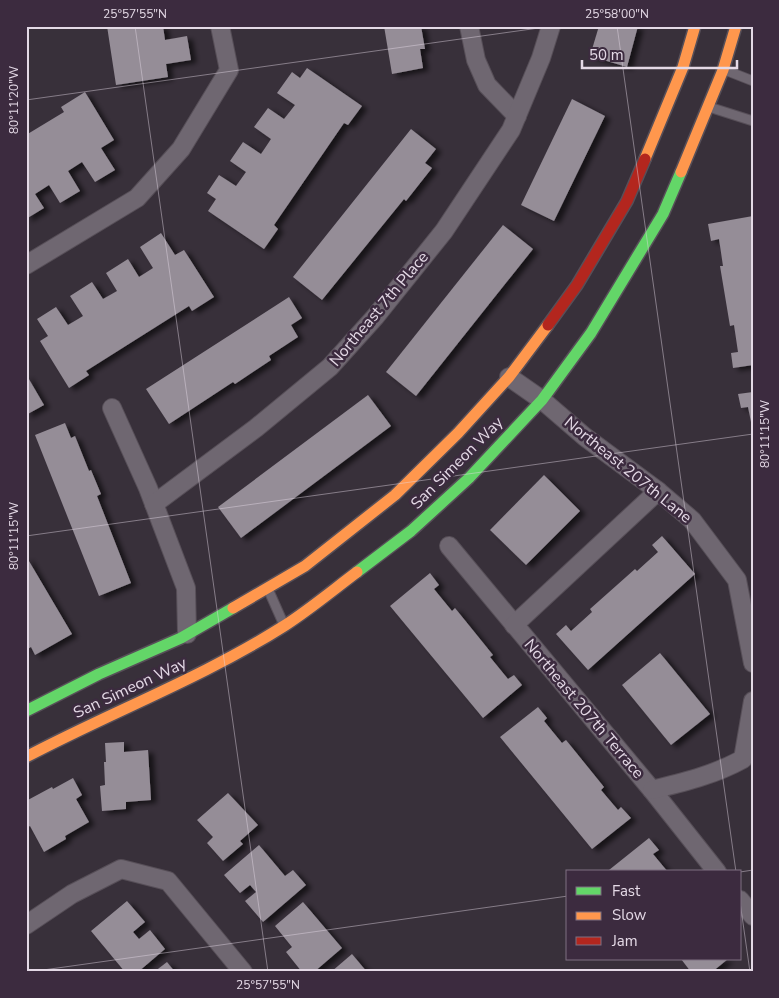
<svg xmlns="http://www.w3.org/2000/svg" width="779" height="998" viewBox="0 0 779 998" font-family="'Nunito Sans',sans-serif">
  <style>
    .building { fill: #958d97; filter: url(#shadow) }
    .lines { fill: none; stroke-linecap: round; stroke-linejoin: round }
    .lane-casing { stroke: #574f58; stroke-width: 11 }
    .street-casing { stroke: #574f58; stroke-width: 20 }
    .fast-casing { stroke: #574f58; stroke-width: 14 }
    .slow-casing { stroke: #574f58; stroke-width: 14 }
    .jam-casing { stroke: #574f58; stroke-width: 14 }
    .lane { stroke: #6f6771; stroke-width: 9 }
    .street { stroke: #6f6771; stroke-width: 18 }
    .fast { stroke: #63d668; stroke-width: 11 }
    .slow { stroke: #ff974d; stroke-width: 11 }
    .jam { stroke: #b3261e; stroke-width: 11 }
    .ticks { fill: none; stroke: #e4d9e6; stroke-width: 1; stroke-opacity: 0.45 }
    .labels { text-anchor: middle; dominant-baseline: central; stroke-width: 5; stroke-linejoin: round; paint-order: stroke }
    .street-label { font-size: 16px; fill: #e4d9e6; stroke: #3c2b3f }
    .neatline { fill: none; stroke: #e4d9e6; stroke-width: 2 }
    .ticks-label { font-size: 12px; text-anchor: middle; fill: #e4d9e6 }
  </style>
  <defs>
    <filter id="shadow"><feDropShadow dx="5.5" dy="3" stdDeviation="2.5" flood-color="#0009"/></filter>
  </defs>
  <rect width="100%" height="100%" fill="#38303a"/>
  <!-- building -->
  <g class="building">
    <polygon points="107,26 163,26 165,40 187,36 191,60 166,64 168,77 116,85"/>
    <polygon points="384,26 421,26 425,49 420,49 423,68 392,74"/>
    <polygon points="599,26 638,26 627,67 590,56"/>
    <polygon points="307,68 362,106 348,125 344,123 274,225 278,229 264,249 208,211 216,199 207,193 219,175 236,186 246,172 230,161 243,142 261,154 271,139 254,127 268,108 284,119 295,105 277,93 292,72 300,78"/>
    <polygon points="85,92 114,140 101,148 115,170 95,182 82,162 68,171 80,191 60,203 49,185 35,194 44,208 26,219 26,135 64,112 61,107"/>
    <polygon points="572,99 605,116 554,221 521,205"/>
    <polygon points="411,129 436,149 425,163 432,168 406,201 404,199 322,300 293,277"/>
    <polygon points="753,216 753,365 733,368 731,353 738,352 734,325 730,326 720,266 723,266 719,239 711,241 708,224"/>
    <polygon points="503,225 533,249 416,396 386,372"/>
    <polygon points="161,233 175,255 184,250 214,297 192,311 189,306 86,371 89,375 69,388 40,341 48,336 37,319 56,307 68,325 83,316 70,296 92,282 103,299 117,291 106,273 128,259 139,277 153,268 140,247"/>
    <polygon points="289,297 302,318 291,325 298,337 269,356 271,360 235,384 233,382 169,424 146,389"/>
    <polygon points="26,374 44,405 26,415"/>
    <polygon points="753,392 753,427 752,427 748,407 741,408 738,394"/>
    <polygon points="368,395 391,426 241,538 218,507"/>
    <polygon points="65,423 71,438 75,436 89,471 91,470 101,494 97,496 131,583 99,596 35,435"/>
    <polygon points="544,475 580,511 526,565 490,530"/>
    <polygon points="662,536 695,574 588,670 556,634 566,625 571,631 592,612 590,609 635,569 637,571 658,552 652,545"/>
    <polygon points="26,556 72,634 35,655 31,647 26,650"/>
    <polygon points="430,573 439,585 434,589 452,611 455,608 493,655 490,657 508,679 514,675 522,685 483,718 390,606"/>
    <polygon points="660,653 710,714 671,745 622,685"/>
    <polygon points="538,707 547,718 544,721 562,743 566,740 604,787 601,790 618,810 621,807 631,818 592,849 500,737"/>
    <polygon points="124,742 124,752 148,750 151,800 126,802 126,809 102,811 100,786 105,785 104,762 106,762 105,743"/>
    <polygon points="73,778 82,795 76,799 89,822 65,836 66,839 44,852 30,826 26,828 26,801 52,787 53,789"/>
    <polygon points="228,793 258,825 240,841 243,844 223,861 207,843 213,837 197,820"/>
    <polygon points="649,838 659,850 653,854 668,872 611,872 609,870"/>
    <polygon points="259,845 285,876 293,870 306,885 263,922 245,901 256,892 250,885 240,893 224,875"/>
    <polygon points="127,901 145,922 133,932 139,939 150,930 165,949 138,972 125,972 91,931"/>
    <polygon points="303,902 342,948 314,972 302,972 286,952 292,947 275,926"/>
    <polygon points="352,954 367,972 331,972"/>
    <polygon points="681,959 728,959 712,972 691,972"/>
    <polygon points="167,962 175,972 154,972"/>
  </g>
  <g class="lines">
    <defs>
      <g id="lane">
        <polyline points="725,70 753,81"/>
        <polyline points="709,107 753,121"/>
        <polyline points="268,589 284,625"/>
      </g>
      <g id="street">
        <polyline points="469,26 476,60 487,85 517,116"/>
        <polyline points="26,265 137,198 181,149 229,70 220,26"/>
        <polyline points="509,377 542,400 585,437 658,491 692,520 737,580 753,663"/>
        <polyline points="112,408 148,488 186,588 187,634"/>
        <polyline points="154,504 256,428 330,367 375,317 444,231 511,130 541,58 551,26"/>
        <polyline points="449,546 652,790 717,872"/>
        <polyline points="514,625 658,491"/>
        <path d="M 652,790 C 684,782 714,775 743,759 L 753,701"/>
        <polyline points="740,900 753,916"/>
        <polyline points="26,925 72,894 121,869 168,881 243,972"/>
      </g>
      <g id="fast">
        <polyline points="357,572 411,531 469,478 542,400 591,333 663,214 681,172"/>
        <polyline points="26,711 99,674 181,638 233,608"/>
      </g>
      <g id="slow">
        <polyline points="645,159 683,67 695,26"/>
        <polyline points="681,172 723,70 736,26"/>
        <polyline points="233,608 305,566 395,495 458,433 509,377 548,325"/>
        <path d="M 26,757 C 111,712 202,678 284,626 C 309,610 333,590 357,572"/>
      </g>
      <polyline id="jam" points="548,325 577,285 627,201 645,159"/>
    </defs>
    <!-- lane casing -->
    <use href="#lane" class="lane-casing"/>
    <!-- street casing -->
    <use href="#street" class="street-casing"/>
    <!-- fast casing -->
    <use href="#fast" class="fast-casing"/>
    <!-- slow casing -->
    <use href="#slow" class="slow-casing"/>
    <!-- jam casing -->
    <use href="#jam" class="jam-casing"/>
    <!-- lane -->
    <use href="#lane" class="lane"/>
    <!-- street -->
    <use href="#street" class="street"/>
    <!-- fast -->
    <use href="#fast" class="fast"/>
    <!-- slow -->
    <use href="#slow" class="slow"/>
    <!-- jam -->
    <use href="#jam" class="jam"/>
  </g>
  <!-- ticks -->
  <path class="ticks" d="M 135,26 L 268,972M 617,26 L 736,872M 26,100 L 553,26M 26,536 L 753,434M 740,872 L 753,870M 740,902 L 750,972M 29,972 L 568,896"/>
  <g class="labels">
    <!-- street labels -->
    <g class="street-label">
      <text transform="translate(379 309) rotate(-50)">Northeast 7th Place</text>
      <text transform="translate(457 463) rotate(-45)">San Simeon Way</text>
      <text transform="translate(628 470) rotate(39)">Northeast 207th Lane</text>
      <text transform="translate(130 688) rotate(-25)">San Simeon Way</text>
      <text transform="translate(584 709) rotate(50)">Northeast 207th Terrace</text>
    </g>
  </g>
  <!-- border -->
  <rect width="779" height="998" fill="none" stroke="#3c2b3f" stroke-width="55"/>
  <!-- legend -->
  <rect x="566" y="870" width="175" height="90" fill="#3c2b3f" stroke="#7f7182"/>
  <rect x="576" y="887" width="25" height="8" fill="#63d668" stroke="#7f7182"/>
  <text x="612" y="896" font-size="15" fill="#e4d9e6">Fast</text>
  <rect x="576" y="912" width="25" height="8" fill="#ff974d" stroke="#7f7182"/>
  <text x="612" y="920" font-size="15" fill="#e4d9e6">Slow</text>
  <rect x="576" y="937" width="25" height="8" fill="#b3261e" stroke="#7f7182"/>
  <text x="612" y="946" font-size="15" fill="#e4d9e6">Jam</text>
  <!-- scale -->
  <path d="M582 60v8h155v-8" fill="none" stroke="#e4d9e6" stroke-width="2.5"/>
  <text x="589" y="60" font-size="15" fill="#e4d9e6" stroke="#3c2b3f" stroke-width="4" paint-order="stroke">50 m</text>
  <rect x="28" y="28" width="724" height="942" class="neatline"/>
  <g class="ticks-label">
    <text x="135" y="18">25°57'55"N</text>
    <text x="617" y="18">25°58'00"N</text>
    <text transform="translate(14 100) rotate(-90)" y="4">80°11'20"W</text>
    <text transform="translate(765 434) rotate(-90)" y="4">80°11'15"W</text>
    <text transform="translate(14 536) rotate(-90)" y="4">80°11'15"W</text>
    <text x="268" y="989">25°57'55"N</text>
  </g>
</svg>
